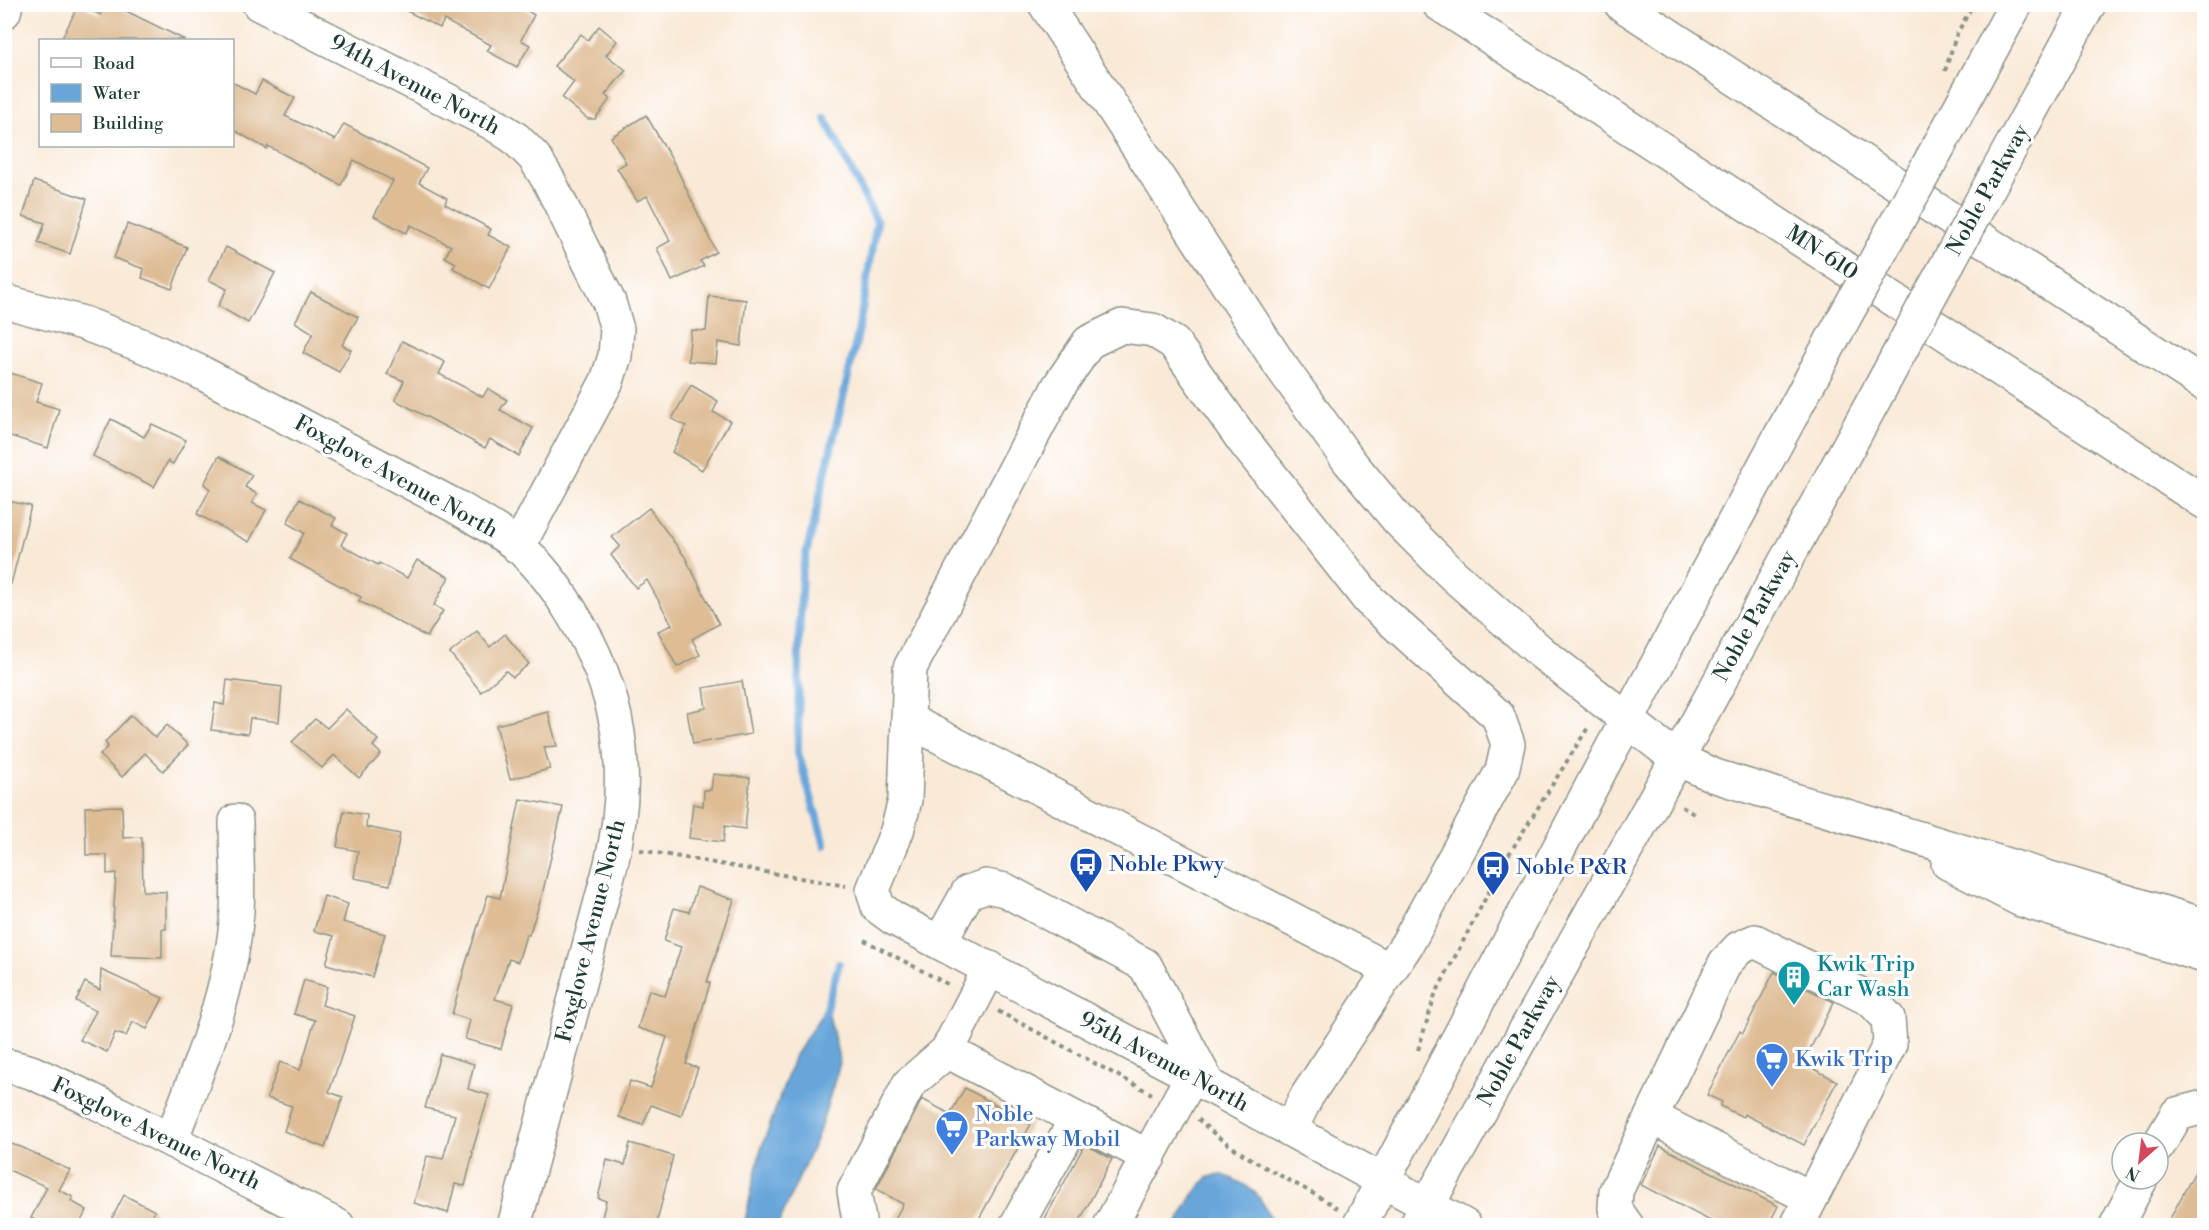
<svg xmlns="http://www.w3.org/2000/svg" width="2209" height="1230" viewBox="0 0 2209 1230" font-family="'Libre Bodoni',serif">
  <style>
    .water { fill: #68a6da; stroke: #447287; stroke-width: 1.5 }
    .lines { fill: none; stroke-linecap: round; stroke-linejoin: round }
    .stream { stroke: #68a6da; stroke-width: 8 }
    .building { fill: #debc94 }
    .minor-casing { stroke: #8c9386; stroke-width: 36 }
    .major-casing { stroke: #8c9386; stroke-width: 36 }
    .highway-casing { stroke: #8c9386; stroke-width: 36 }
    .path { stroke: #8c9386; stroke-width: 4; stroke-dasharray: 4.5 4.5; stroke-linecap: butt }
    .minor { stroke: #fff; stroke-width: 33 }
    .major { stroke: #fff; stroke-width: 33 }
    .highway { stroke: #fff; stroke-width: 33 }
    .major-bridge-casing { stroke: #8c9386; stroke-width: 36; stroke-linecap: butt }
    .major-bridge { stroke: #fff; stroke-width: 33 }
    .labels { text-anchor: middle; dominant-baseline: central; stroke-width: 6; stroke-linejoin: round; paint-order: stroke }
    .street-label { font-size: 22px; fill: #1f3d34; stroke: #fff }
    .transit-label { font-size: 22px; fill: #164399; stroke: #fff; text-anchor: start }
    .culture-label { font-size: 22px; fill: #0d838f; stroke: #fff; text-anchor: start }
    .shop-label { font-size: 22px; fill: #366cbe; stroke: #fff; text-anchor: start }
  </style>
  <rect width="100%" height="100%" fill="#fff"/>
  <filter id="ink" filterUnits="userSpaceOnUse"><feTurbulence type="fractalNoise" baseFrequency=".0167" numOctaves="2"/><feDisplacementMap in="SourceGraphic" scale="12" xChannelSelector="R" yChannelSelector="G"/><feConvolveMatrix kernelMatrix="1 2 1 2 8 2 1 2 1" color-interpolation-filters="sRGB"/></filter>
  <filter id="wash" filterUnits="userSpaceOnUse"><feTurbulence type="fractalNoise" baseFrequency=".008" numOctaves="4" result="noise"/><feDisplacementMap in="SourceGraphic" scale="24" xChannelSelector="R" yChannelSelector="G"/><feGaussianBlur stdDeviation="1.35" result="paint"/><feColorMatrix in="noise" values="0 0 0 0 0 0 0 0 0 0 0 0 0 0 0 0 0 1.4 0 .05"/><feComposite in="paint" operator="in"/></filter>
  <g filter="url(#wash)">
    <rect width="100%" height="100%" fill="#f9e9d7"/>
    <!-- water -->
    <g class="water">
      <polygon points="827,1006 840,1063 818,1135 778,1225 744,1225 760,1152 795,1055"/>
      <path d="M 1223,1175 C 1254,1187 1261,1194 1273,1225 L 1176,1225 L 1193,1195 L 1208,1177 Z"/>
    </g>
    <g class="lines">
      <!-- stream -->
      <g class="stream">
        <polyline points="825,118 877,222 857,338 802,572 799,640 798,753 825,845"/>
        <polyline points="824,1016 839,964"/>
      </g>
    </g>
    <g id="blocks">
      <!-- building -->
      <g class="building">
        <polygon points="79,4 100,15 106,4 112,4 185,40 61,40"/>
        <polygon points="393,4 517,4 534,15 521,40 530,45 517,67 487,51 491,45 444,20 440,28"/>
        <polygon points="599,26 617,41 606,55 626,70 605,95 610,99 595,119 588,119 562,98 574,82 554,66 581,34 588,40"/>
        <polygon points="262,81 295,98 285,116 335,140 344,124 427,168 419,183 447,198 445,204 491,229 488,235 511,247 489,289 453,268 456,263 445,257 451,246 411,225 406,233 374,216 393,181 354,160 341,185 268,146 267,149 232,129 232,82 255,94"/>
        <polygon points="646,115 675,165 716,252 700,261 704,266 672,281 657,248 670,241 647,196 637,201 617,168 626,163 611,137"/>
        <polygon points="34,181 87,199 70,254 38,243 45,223 23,216"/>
        <polygon points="127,224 187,247 172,289 142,278 144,269 114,258"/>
        <polygon points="226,247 275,273 248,323 218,306 227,289 209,280"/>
        <polygon points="311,292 358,317 342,345 351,350 339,372 303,353 313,333 295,322"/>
        <polygon points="709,296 746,300 741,346 718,342 716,363 688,361 691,330 706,331"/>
        <polygon points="402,341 445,362 439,374 483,397 488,388 507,400 500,410 533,428 519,456 490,439 485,448 395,400 404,381 387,374"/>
        <polygon points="4,371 42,383 36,402 59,409 48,448 4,434 4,419 9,403 4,402"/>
        <polygon points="691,385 718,401 713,412 730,421 702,470 672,452 686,426 672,419"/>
        <polygon points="111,419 144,437 152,424 186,440 173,464 168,461 154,487 93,456"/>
        <polygon points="219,456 252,475 245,487 257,494 252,503 266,510 249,542 197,514 210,489 204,484"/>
        <polygon points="299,499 336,518 332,525 347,533 341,545 378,565 379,563 407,578 417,560 449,577 434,605 443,611 427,637 359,601 361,597 290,559 304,533 287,523"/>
        <polygon points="4,500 31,506 11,584 4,583"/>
        <polygon points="649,508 685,557 719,624 692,639 700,655 677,667 658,631 672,625 647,580 636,588 611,555 620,546 612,537"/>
        <polygon points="477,631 490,647 505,634 529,664 513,677 506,671 481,692 450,653"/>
        <polygon points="227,680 282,687 279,722 250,718 248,734 211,730 215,703 224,705"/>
        <polygon points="742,681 751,734 693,744 687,712 706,708 703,688"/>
        <polygon points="346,709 378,740 373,746 381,754 359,778 334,755 322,768 292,742 315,719 327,728"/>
        <polygon points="548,712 557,746 544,747 550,769 510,779 496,725"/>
        <polygon points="131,715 155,738 167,725 188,745 163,771 145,753 122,777 100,755 108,746 105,742"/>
        <polygon points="713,774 750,778 745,829 725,826 723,842 689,838 693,804 703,806 704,790 711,790"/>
        <polygon points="520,799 563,807 541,899 529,935 526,935 518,962 509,959 495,999 513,1004 501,1049 465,1039 470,1020 452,1014 466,963 488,895 500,898"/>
        <polygon points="122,806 123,838 142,837 143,891 166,892 166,929 162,929 162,958 111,956 116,873 107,874 107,855 86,855 85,807"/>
        <polygon points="344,811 367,815 366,827 400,834 390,885 354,878 358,851 337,847"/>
        <polygon points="697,887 734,900 707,982 710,983 686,1064 698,1068 681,1116 651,1105 643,1125 619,1117 630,1081 651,1088 667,1037 638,1028 649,990 665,996 681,947 664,941 674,908 689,912"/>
        <polygon points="324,896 348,904 343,922 385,934 372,977 326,964 334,936 314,931"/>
        <polygon points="101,970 163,998 147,1029 133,1022 126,1036 115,1033 107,1052 80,1040 96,1011 76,1001 85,982 100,990"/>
        <polygon points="1774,972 1834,1002 1803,1063 1837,1081 1804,1145 1744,1114 1743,1117 1720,1106 1722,1102 1707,1095 1740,1031 1743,1033"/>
        <polygon points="304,980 327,987 322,1005 355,1016 329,1092 343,1097 325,1148 284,1131 292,1106 267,1098 280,1062 300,1070 315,1020 294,1014"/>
        <polygon points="440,1054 474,1064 468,1089 489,1095 472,1152 473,1153 465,1186 455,1184 448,1213 414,1203 427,1156 443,1159 455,1115 425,1108"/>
        <polygon points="965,1088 1031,1124 975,1226 891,1226 903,1204 876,1189 922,1099 950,1114"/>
        <polygon points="4,1142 21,1147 70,1170 59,1190 73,1197 71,1201 87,1210 78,1226 46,1226 31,1218 47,1187 4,1168"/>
        <polygon points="630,1143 673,1156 656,1226 600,1226 606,1201 598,1198 607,1160 625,1165"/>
        <polygon points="1085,1144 1112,1159 1077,1226 1041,1226"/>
        <polygon points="1660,1146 1778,1206 1768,1226 1720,1226 1641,1185"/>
        <polygon points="2205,1153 2205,1226 2166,1226"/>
        <polygon points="124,1195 155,1211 147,1226 108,1226"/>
      </g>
    </g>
  </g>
  <g filter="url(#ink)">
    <use href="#blocks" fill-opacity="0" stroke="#8c9386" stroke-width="1.5"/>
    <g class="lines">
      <defs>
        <g id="minor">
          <polyline points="259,4 492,123 515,138 534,157 549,181 609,302 617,329 615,356 607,381 518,547"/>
          <polyline points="4,12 6,4"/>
          <path d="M 4,301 L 83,323 L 146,347 L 202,373 L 457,507 C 477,519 499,531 518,546 C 539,564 556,587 570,610 C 621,691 633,771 611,864 L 514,1226"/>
          <polyline points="908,720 1390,970"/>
          <polyline points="940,942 968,892 986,886 1005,890 1145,965 1209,1086"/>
          <polyline points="947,1051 1149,1157"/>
          <polyline points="4,1065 31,1072 84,1096 338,1226"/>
          <polyline points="1651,1117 1811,1198"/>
          <polyline points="1290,1130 1307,1096 1407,944 1502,771 1508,744 1498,716 1369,600 1243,440 1174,343 1153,330 1122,326 1089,342 1059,386 910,668 905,800 897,831 873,890 878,907 893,918 1192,1076 1465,1226"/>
          <path d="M 171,1140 C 198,1070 229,997 236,922 C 240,889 236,854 236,821"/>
          <polyline points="2158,1146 2177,1114 2200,1108 2204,1109"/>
          <polyline points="860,1226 854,1191 909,1084 947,1051 990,968"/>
          <polyline points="1016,1226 1076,1119"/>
          <polyline points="1110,1226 1192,1076"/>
          <polyline points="1627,1226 1615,1209 1616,1191 1725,963 1739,948 1755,941 1871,1000 1888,1018 1890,1044 1797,1226"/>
          <polyline points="2116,1226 2141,1179"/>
        </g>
        <g id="major">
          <polyline points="1946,133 2016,4"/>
          <polyline points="1999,169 2089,4"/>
          <polyline points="1927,301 1949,261"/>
          <polyline points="1359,1226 1604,763 1832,340"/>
          <polyline points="1416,1226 1677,759 1887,376"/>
        </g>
        <g id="highway">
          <polyline points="1045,4 1280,365 1349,461 1398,520 1453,575 1542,653 1677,759 1715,776 2204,925"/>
          <polyline points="1439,4 2204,502"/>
          <polyline points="1621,4 2204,384"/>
          <polyline points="1948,863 2021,900 2204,956"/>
        </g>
      </defs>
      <!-- minor casing -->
      <use href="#minor" class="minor-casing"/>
      <!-- major casing -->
      <use href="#major" class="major-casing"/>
      <!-- highway casing -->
      <use href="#highway" class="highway-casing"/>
      <!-- path -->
      <g class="path">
        <polyline points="1945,71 1956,36 1973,4"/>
        <polyline points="1682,807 1694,814"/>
        <polyline points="640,850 846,886"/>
        <polyline points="864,940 951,986"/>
        <polyline points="998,1011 1152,1094"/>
        <polyline points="1418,1050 1435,995 1506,859 1589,726"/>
        <path d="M 1198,1119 C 1237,1158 1290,1178 1336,1207 L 1335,1209"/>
      </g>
      <!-- minor -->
      <use href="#minor" class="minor"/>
      <!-- major -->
      <use href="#major" class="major"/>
      <!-- highway -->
      <use href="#highway" class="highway"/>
      <defs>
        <g id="major-bridge">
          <polyline points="1949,261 1999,169"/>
          <polyline points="1832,340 1946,133"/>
          <polyline points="1887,376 1927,301"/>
        </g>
      </defs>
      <!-- major-bridge casing -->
      <use href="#major-bridge" class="major-bridge-casing"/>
      <!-- major-bridge -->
      <use href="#major-bridge" class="major-bridge"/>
    </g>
  </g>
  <!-- icons -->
  <defs>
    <symbol id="bus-pin" viewBox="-11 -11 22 30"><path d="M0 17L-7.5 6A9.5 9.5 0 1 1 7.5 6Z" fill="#1a4fb4" stroke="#fff"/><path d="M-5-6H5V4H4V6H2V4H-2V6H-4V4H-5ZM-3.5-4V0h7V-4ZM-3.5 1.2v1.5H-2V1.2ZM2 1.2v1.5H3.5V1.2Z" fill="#fff"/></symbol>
    <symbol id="building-pin" viewBox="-11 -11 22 30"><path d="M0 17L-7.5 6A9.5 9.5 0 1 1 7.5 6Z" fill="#0f9aa8" stroke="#fff"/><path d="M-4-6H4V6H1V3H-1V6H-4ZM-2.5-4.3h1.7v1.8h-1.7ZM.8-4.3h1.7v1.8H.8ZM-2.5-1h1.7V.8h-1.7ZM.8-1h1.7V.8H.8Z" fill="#fff"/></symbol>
    <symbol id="supermarket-pin" viewBox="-11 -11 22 30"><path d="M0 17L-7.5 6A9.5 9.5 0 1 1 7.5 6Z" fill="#3f7fe0" stroke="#fff"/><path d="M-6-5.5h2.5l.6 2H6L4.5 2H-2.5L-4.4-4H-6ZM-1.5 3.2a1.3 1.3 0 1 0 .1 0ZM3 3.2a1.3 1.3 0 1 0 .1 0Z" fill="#fff"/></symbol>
  </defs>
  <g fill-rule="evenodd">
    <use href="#bus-pin" x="1067" y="845" width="38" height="52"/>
    <use href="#bus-pin" x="1474" y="848" width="38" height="52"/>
    <use href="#building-pin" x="1775" y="958" width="38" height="52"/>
    <use href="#supermarket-pin" x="1753" y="1040" width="38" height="52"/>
    <use href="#supermarket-pin" x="933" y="1108" width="38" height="52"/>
  </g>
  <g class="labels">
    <!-- street labels -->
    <g class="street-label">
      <text transform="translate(415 85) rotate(28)">94th Avenue North</text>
      <text transform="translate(1988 190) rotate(-61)">Noble Parkway</text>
      <text transform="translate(1822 253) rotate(33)">MN-610</text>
      <text transform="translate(396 477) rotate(29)">Foxglove Avenue North</text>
      <text transform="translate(1755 616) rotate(-61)">Noble Parkway</text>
      <text transform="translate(591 931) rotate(-76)">Foxglove Avenue North</text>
      <text transform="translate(1519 1041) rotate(-61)">Noble Parkway</text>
      <text transform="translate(1164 1062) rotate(28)">95th Avenue North</text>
      <text transform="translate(156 1134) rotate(26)">Foxglove Avenue North</text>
    </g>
    <!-- transit labels -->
    <g class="transit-label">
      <text x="1109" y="864">Noble Pkwy</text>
      <text x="1516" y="867">Noble P&amp;R</text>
    </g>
    <!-- culture labels -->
    <g class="culture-label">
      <text x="1817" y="964">Kwik Trip<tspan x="1817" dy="25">Car Wash</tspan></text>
    </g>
    <!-- shop labels -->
    <g class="shop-label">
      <text x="1795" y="1059">Kwik Trip</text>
      <text x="975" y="1114">Noble<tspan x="975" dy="25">Parkway Mobil</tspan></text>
    </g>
  </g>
  <!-- margin -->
  <rect width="2209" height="1230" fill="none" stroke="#fff" stroke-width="24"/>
  <!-- legend -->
  <rect x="39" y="39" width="195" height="108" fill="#ffffff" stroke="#a5b1ae" stroke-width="1.5"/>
  <rect x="51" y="58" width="30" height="9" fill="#ffffff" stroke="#a5b1ae" stroke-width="1.5"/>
  <text x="93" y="69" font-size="18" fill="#1f3d34">Road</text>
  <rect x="51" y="84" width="30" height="18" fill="#68a6da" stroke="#a5b1ae" stroke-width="1.5"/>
  <text x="93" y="99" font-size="18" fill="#1f3d34">Water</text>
  <rect x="51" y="114" width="30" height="18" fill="#debc94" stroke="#a5b1ae" stroke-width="1.5"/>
  <text x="93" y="129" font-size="18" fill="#1f3d34">Building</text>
  <!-- north arrow -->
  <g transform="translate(2140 1161) rotate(208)"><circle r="28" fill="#ffffff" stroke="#a5b1ae" stroke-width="1.5"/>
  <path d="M0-4.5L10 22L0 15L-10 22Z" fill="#d1495b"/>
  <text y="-9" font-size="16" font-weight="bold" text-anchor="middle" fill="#1f3d34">N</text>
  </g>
</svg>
